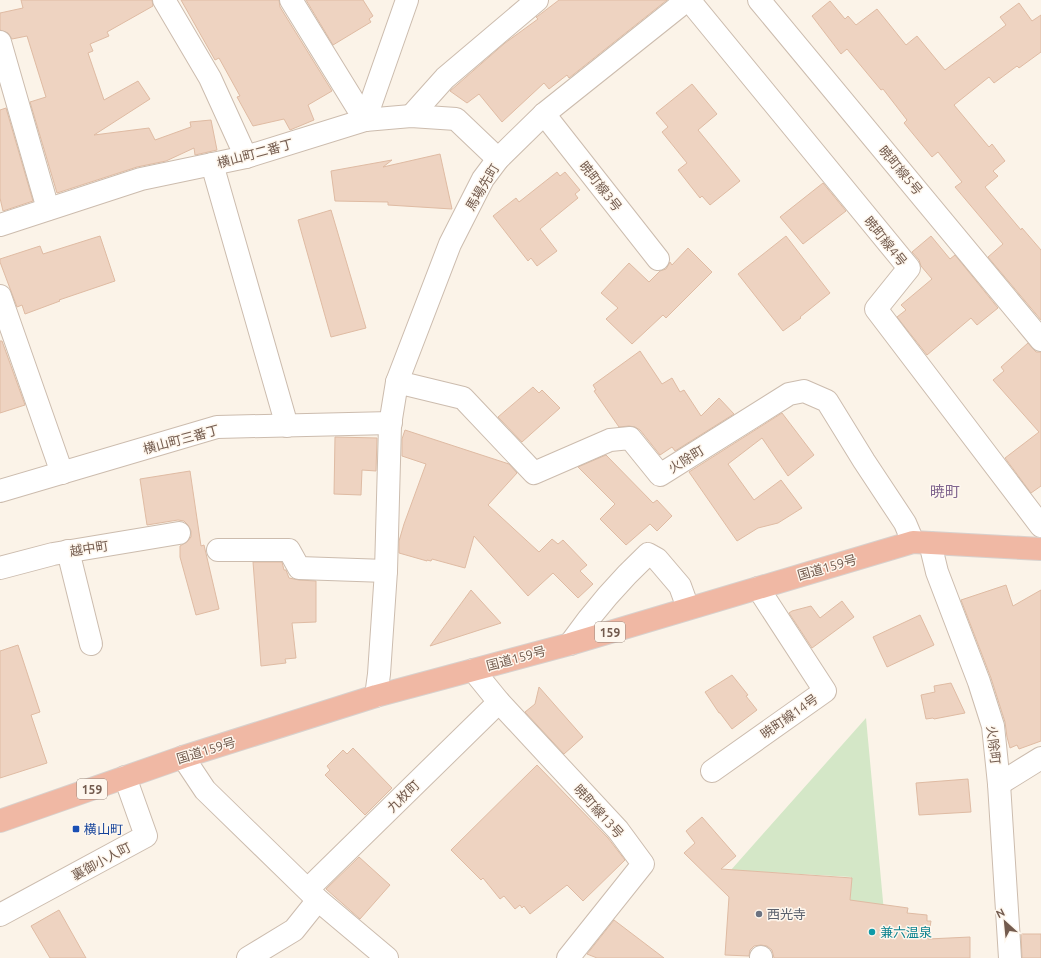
<svg xmlns="http://www.w3.org/2000/svg" width="1041" height="958" viewBox="0 0 1041 958" font-family="Ubuntu,'Noto Sans JP',sans-serif">
  <style>
    .green { fill: #d4e7c7 }
    .building { fill: #eed3c1; stroke: #dfbba3 }
    .lines { fill: none; stroke-linecap: round; stroke-linejoin: round }
    .minor-casing { stroke: #ccbcae; stroke-width: 24 }
    .highway-casing { stroke: #d8d1cd; stroke-width: 24 }
    .minor { stroke: #fff; stroke-width: 22 }
    .highway { stroke: #f0b8a4; stroke-width: 22 }
    .transit-dot { fill: #1a4fb4; stroke: #fef7ee; stroke-width: 1.5 }
    .worship-dot { fill: #6b7280; stroke: #fef7ee; stroke-width: 1.5 }
    .culture-dot { fill: #0f9aa8; stroke: #fef7ee; stroke-width: 1.5 }
    .labels { text-anchor: middle; dominant-baseline: central; stroke-width: 3; stroke-linejoin: round; paint-order: stroke }
    .shield { fill: #fef7ee; stroke: #9d8a7e; stroke-width: 1 }
    .shield-label { font-size: 12px; font-weight: bold; fill: #735b4e }
    .street-label { font-size: 13px; fill: #735b4e; stroke: #fef7ee }
    .transit-label { font-size: 13px; fill: #164399; stroke: #fef7ee; text-anchor: start }
    .worship-label { font-size: 13px; fill: #5b616d; stroke: #fef7ee; text-anchor: start }
    .culture-label { font-size: 13px; fill: #0d838f; stroke: #fef7ee; text-anchor: start }
    .quarter-label { font-size: 15px; fill: #81668f; stroke: #fef7ee }
  </style>
  <rect width="100%" height="100%" fill="#fbf3e8"/>
  <!-- green -->
  <polygon class="green" points="866,718 884,912 850,910 851,877 731,870"/>
  <!-- building -->
  <g class="building">
    <polygon points="21,0 152,0 153,6 107,32 109,36 90,44 93,51 88,53 104,100 138,81 150,99 94,135 149,128 155,140 191,127 190,122 211,120 217,150 195,155 194,148 166,161 137,167 57,193 30,102 46,97 27,36 12,39 8,33 0,30 0,13 23,8"/>
    <polygon points="181,0 279,0 280,7 332,91 308,105 314,120 290,130 284,119 253,126 237,97 240,96 219,58 215,60"/>
    <polygon points="306,0 363,0 373,16 369,19 371,22 333,45"/>
    <polygon points="559,0 667,0 569,78 567,75 549,89 544,83 502,122 479,94 467,103 450,91 505,43 538,19 536,17 538,16"/>
    <polygon points="830,1 845,19 848,16 856,25 877,9 906,45 917,36 945,70 1006,25 1000,17 1019,3 1032,21 1041,15 1041,52 1019,68 1017,66 994,83 989,77 954,105 989,147 992,144 1005,161 993,171 998,176 985,187 1021,230 1022,228 1041,250 1041,320 988,257 1003,244 955,187 962,182 938,152 932,157 904,123 907,120 883,89 881,90 847,49 841,54 812,16"/>
    <polygon points="692,84 717,114 698,130 740,181 710,205 702,196 700,198 678,170 687,163 662,132 668,127 656,113"/>
    <polygon points="6,108 33,201 3,211 0,198 0,110"/>
    <polygon points="440,154 452,209 388,205 388,202 335,201 331,171 392,160 383,167"/>
    <polygon points="557,172 560,176 565,172 580,190 575,194 578,198 540,229 557,251 537,266 531,258 528,261 493,216 516,198 519,202"/>
    <polygon points="823,183 846,211 803,244 780,217"/>
    <polygon points="331,210 366,328 331,337 298,220"/>
    <polygon points="100,236 115,281 59,300 60,301 25,314 22,305 17,307 0,262 0,259 40,246 43,254"/>
    <polygon points="786,236 830,293 800,317 801,318 783,331 738,274"/>
    <polygon points="931,236 950,259 955,255 998,308 977,325 971,318 927,355 897,317 906,310 901,305 932,279 921,266 919,260 912,252"/>
    <polygon points="688,248 712,272 666,318 663,315 632,344 606,319 618,308 601,293 629,263 649,282 660,271 666,269 670,262 672,265"/>
    <polygon points="0,341 2,341 25,405 0,413"/>
    <polygon points="1028,343 1036,352 1041,352 1041,486 1031,493 1005,458 1039,432 993,380 1004,371 1001,367"/>
    <polygon points="640,351 662,384 672,378 680,392 684,390 701,416 719,398 734,414 675,451 672,447 660,455 640,430 635,427 629,426 619,427 594,391 596,390 593,385"/>
    <polygon points="533,387 539,393 542,390 560,408 522,442 498,417"/>
    <polygon points="782,413 814,455 788,476 762,438 728,464 754,500 781,480 802,508 778,523 758,528 737,541 689,472"/>
    <polygon points="405,430 509,464 517,473 488,505 539,552 552,539 558,544 563,540 587,565 580,571 593,584 578,598 553,573 528,596 474,536 465,568 432,559 431,561 427,560 427,561 399,553 399,541 404,524 426,464 402,456 402,439"/>
    <polygon points="335,437 377,438 376,471 362,470 361,495 334,494"/>
    <polygon points="606,455 653,503 657,500 672,516 657,531 650,524 626,545 600,519 615,504 578,467"/>
    <polygon points="190,471 201,546 204,545 219,609 196,615 180,557 180,546 187,542 191,537 191,531 188,525 184,521 178,520 147,525 140,479"/>
    <polygon points="253,562 282,562 284,570 286,570 289,578 299,580 316,581 316,622 292,623 296,658 285,659 286,663 261,666"/>
    <polygon points="1006,585 1013,606 1041,590 1041,741 1019,749 1017,745 1010,748 1007,737 1005,722 991,678 961,600"/>
    <polygon points="471,590 501,623 430,646"/>
    <polygon points="842,601 854,617 812,648 789,613 792,611 811,606 820,618"/>
    <polygon points="920,615 934,645 887,667 873,637"/>
    <polygon points="18,645 40,712 31,715 47,763 0,778 0,651"/>
    <polygon points="732,675 748,695 746,696 757,710 732,729 720,713 719,713 705,692"/>
    <polygon points="951,683 965,713 934,719 933,718 926,719 921,695 935,692 934,686"/>
    <polygon points="539,687 583,737 564,754 525,712 535,704"/>
    <polygon points="353,748 392,788 365,815 325,775 330,770 327,766 343,750 347,754"/>
    <polygon points="537,765 608,838 625,860 583,901 567,885 530,914 524,906 522,908 520,905 515,909 504,896 500,899 483,878 481,880 451,850"/>
    <polygon points="968,779 971,812 919,815 916,783"/>
    <polygon points="702,817 736,856 721,869 852,878 850,900 908,908 907,913 927,915 927,921 931,921 928,939 970,937 970,958 774,958 772,950 767,946 761,945 754,946 750,950 749,956 725,955 729,897 684,853 695,843 686,831"/>
    <polygon points="359,857 390,885 360,919 326,889"/>
    <polygon points="59,910 86,958 50,958 31,926"/>
    <polygon points="614,920 664,958 597,958 587,954"/>
    <polygon points="1021,934 1041,934 1041,958 1022,958"/>
  </g>
  <g class="lines">
    <defs>
      <g id="minor">
        <polyline points="164,0 210,78 246,157"/>
        <polyline points="291,0 365,120"/>
        <polyline points="689,0 909,268 876,309 1041,526"/>
        <polyline points="759,0 1041,340"/>
        <polyline points="0,42 48,209"/>
        <polyline points="544,114 658,259"/>
        <polyline points="411,116 445,78 537,0"/>
        <polyline points="365,120 407,0"/>
        <polyline points="212,164 287,426"/>
        <polyline points="0,225 141,179 246,157 365,120 411,116 456,119 498,159"/>
        <polyline points="0,296 62,473"/>
        <polyline points="397,382 463,398 534,473 610,440 630,438 660,475 789,394 804,391 827,401 864,461 905,523 913,542"/>
        <polyline points="0,491 217,427 391,423"/>
        <polyline points="930,543 937,572 979,682 993,726 999,784 1010,958"/>
        <polyline points="218,550 289,550 299,568 386,571"/>
        <polyline points="68,551 91,644"/>
        <polyline points="0,568 53,554 179,533"/>
        <path d="M 570,644 C 594,610 618,582 648,554 L 657,559 L 680,586 L 688,608"/>
        <polyline points="473,670 499,702 618,830 643,864 568,958"/>
        <polyline points="376,696 379,674 386,571 390,425 397,382 450,244 483,179 498,159 544,114 687,0"/>
        <polyline points="183,757 205,790 318,900 387,958"/>
        <polyline points="712,771 825,691 758,588"/>
        <polyline points="999,784 1041,758"/>
        <polyline points="308,889 499,702"/>
        <polyline points="0,915 146,836 125,777"/>
        <polyline points="248,958 294,930 318,900"/>
        <polyline points="761,958 761,957"/>
      </g>
      <polyline id="highway" points="0,821 183,757 376,696 570,644 913,542 1041,549"/>
    </defs>
    <!-- minor casing -->
    <use href="#minor" class="minor-casing"/>
    <!-- highway casing -->
    <use href="#highway" class="highway-casing"/>
    <!-- minor -->
    <use href="#minor" class="minor"/>
    <!-- highway -->
    <use href="#highway" class="highway"/>
  </g>
  <!-- markers -->
  <rect class="transit-dot" x="72" y="825" width="8" height="8" rx="2"/>
  <circle class="worship-dot" cx="759" cy="914" r="4"/>
  <circle class="culture-dot" cx="872" cy="932" r="4"/>
  <g class="labels">
    <!-- shield labels -->
    <g class="shield">
      <rect x="595" y="622" width="30" height="20" rx="3"/>
      <rect x="77" y="779" width="30" height="20" rx="3"/>
    </g>
    <g class="shield-label">
      <text x="610" y="632">159</text>
      <text x="92" y="789">159</text>
    </g>
    <!-- street labels -->
    <g class="street-label">
      <text transform="translate(255 153) rotate(-15)">横山町二番丁</text>
      <text transform="translate(901 170) rotate(50)">暁町線5号</text>
      <text transform="translate(601 186) rotate(52)">暁町線3号</text>
      <text transform="translate(482 187) rotate(-59)">馬場先町</text>
      <text transform="translate(886 241) rotate(51)">暁町線4号</text>
      <text transform="translate(181 439) rotate(-15)">横山町三番丁</text>
      <text transform="translate(686 459) rotate(-32)">火除町</text>
      <text transform="translate(89 548) rotate(-9)">越中町</text>
      <text transform="translate(827 567) rotate(-16)">国道159号</text>
      <text transform="translate(516 658) rotate(-15)">国道159号</text>
      <text transform="translate(789 716) rotate(-35)">暁町線14号</text>
      <text transform="translate(994 745) rotate(83)">火除町</text>
      <text transform="translate(206 750) rotate(-17)">国道159号</text>
      <text transform="translate(403 796) rotate(-44)">九枚町</text>
      <text transform="translate(599 811) rotate(48)">暁町線13号</text>
      <text transform="translate(101 861) rotate(-28)">裏御小人町</text>
    </g>
    <!-- transit labels -->
    <g class="transit-label">
      <text x="84" y="829">横山町</text>
    </g>
    <!-- worship labels -->
    <g class="worship-label">
      <text x="767" y="914">西光寺</text>
    </g>
    <!-- culture labels -->
    <g class="culture-label">
      <text x="880" y="932">兼六温泉</text>
    </g>
    <!-- quarter labels -->
    <g class="quarter-label">
      <text x="945" y="491">暁町</text>
    </g>
  </g>
  <!-- north arrow -->
  <g transform="translate(1005 922) rotate(333)" stroke="#fef7ee" stroke-width="3" paint-order="stroke">
  <path d="M0-3L7 15L0 10L-7 15Z" fill="#735b4e"/>
  <text y="-6" font-size="11" font-weight="bold" text-anchor="middle" fill="#735b4e">N</text>
  </g>
</svg>
